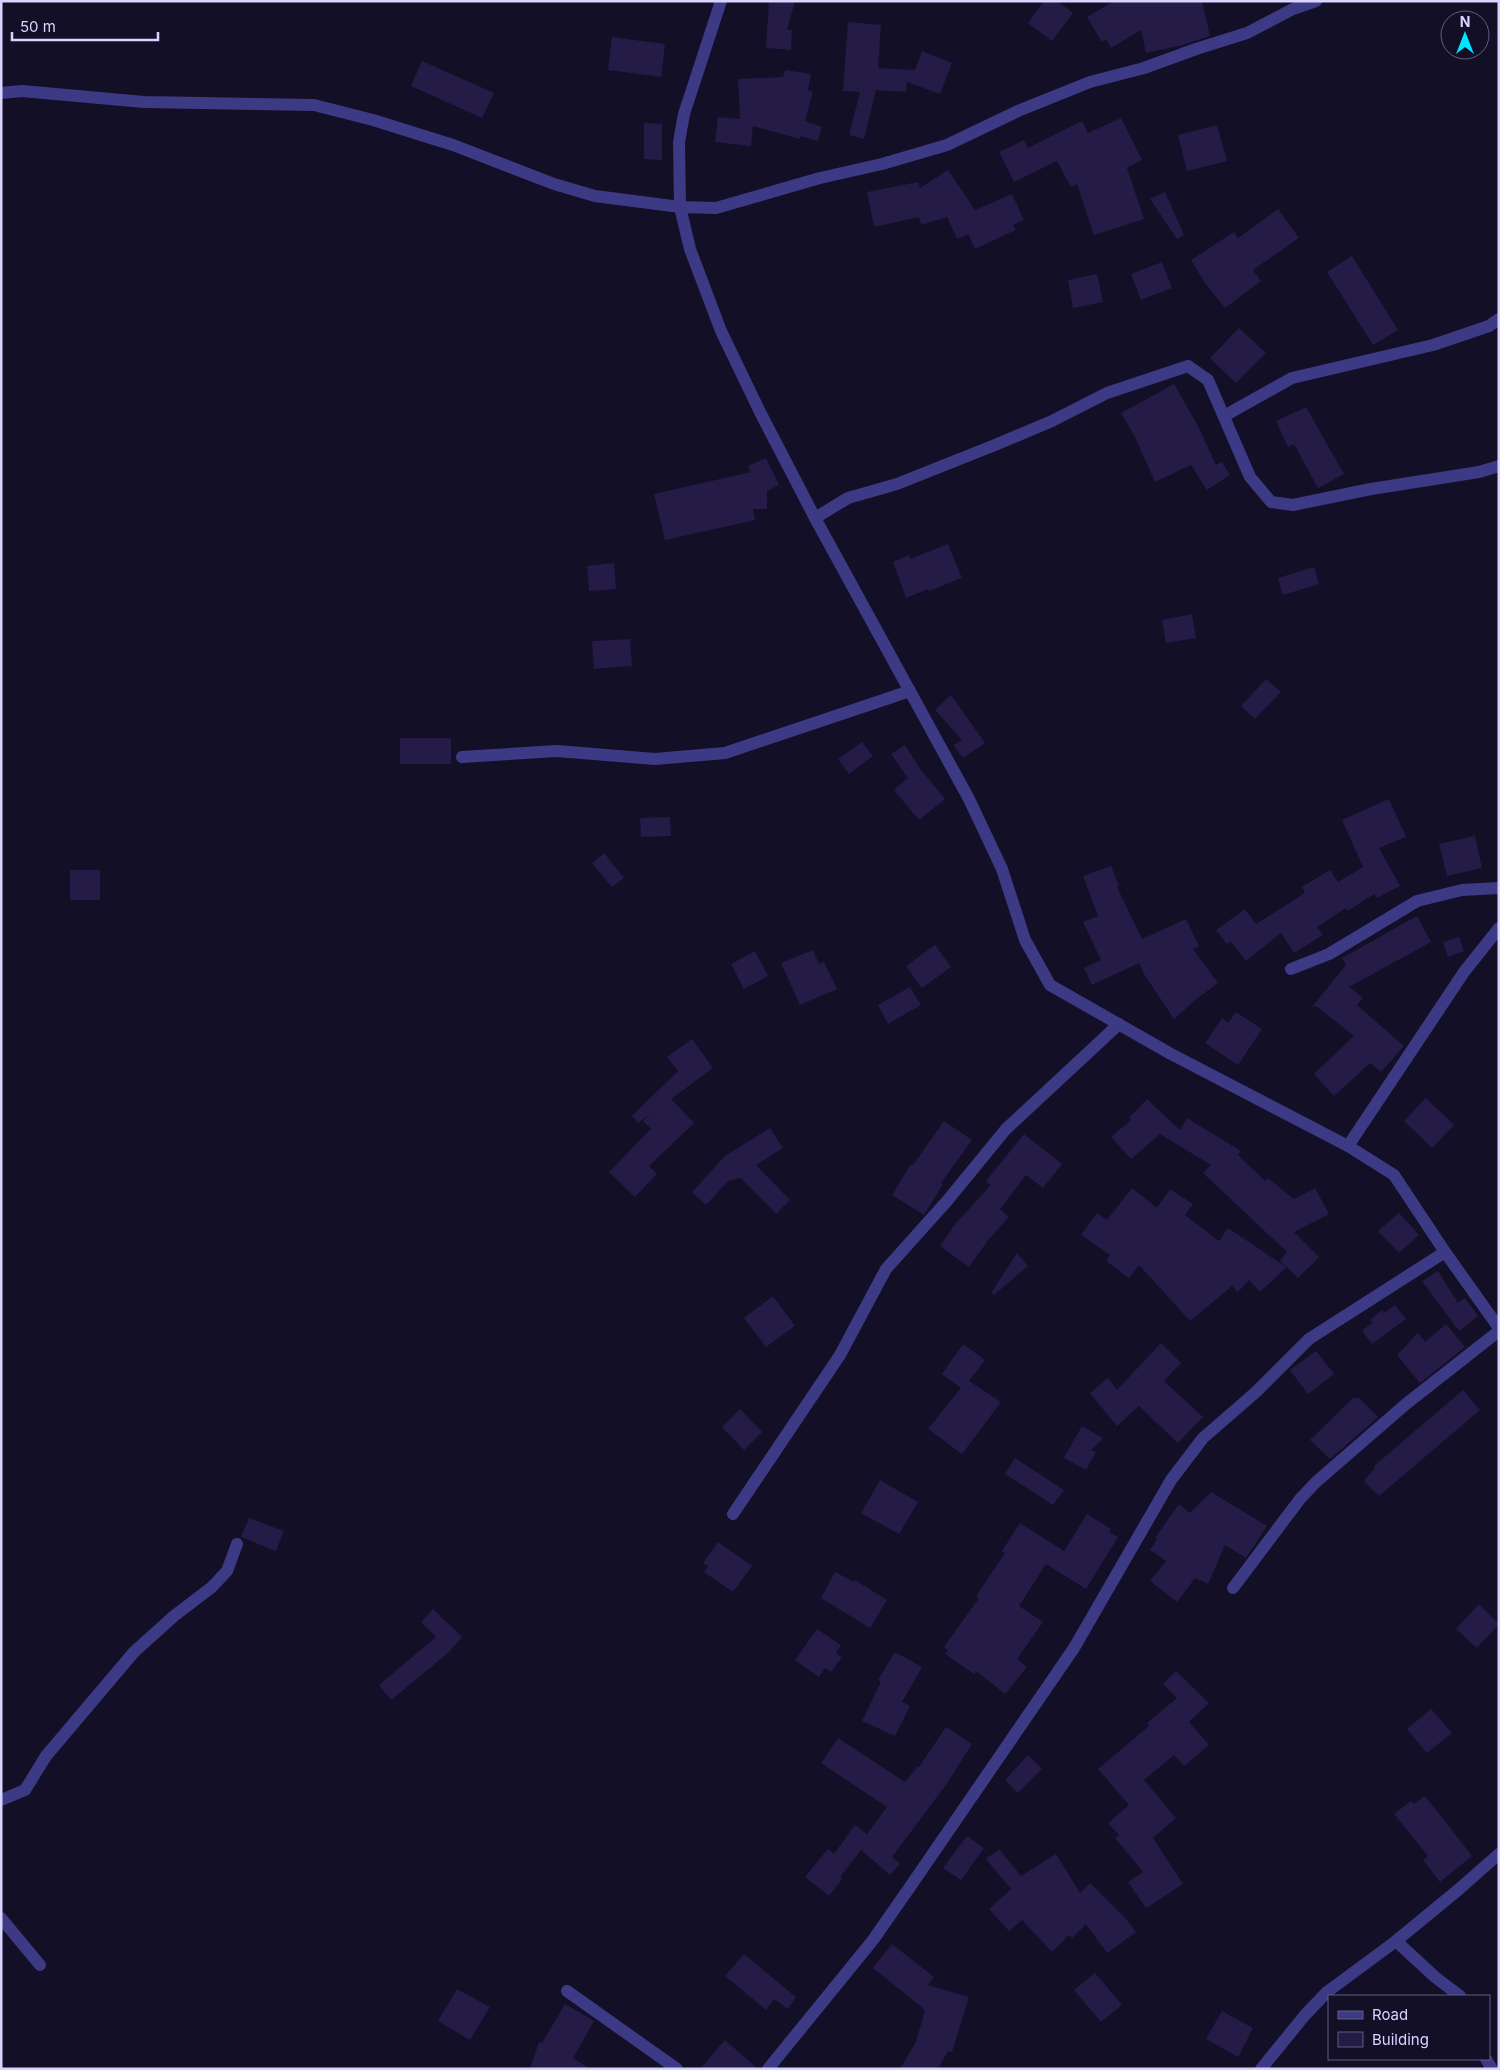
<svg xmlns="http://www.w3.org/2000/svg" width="1500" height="2070" viewBox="0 0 1500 2070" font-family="Inter,sans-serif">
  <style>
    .building { fill: #241b47 }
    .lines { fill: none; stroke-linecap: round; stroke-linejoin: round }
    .street { stroke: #3d3a85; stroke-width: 12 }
  </style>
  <rect width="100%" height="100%" fill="#130f26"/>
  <!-- building -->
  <g class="building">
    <polygon points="769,1 795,1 787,30 792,30 791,50 766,48"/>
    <polygon points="1044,1 1057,1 1073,13 1052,41 1028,23"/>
    <polygon points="1114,1 1202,1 1210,36 1183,45 1146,53 1141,30 1111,48 1106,39 1102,42 1087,17"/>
    <polygon points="848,22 881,25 878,68 915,70 922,51 952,63 940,94 907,82 906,92 876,90 864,139 849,135 860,92 843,91"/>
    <polygon points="612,37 665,44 661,77 608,70"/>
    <polygon points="422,61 494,93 482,118 411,86"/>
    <polygon points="785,70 811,74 808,90 813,92 805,121 822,127 818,141 801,136 800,139 753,126 751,146 715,142 718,117 740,119 738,79 783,77"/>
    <polygon points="1121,118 1142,160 1127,168 1144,219 1094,235 1077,184 1071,187 1057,161 1014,182 999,152 1024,140 1028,148 1082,121 1088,133"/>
    <polygon points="644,123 662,124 662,160 644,159"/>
    <polygon points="1217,125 1227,161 1187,171 1178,135"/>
    <polygon points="948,170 975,210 1012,194 1024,220 1013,225 1016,230 975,249 968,234 957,239 947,217 921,225 919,217 874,227 867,192 918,182 920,188"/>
    <polygon points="1165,192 1184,235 1177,239 1150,199"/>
    <polygon points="1278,209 1299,238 1253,270 1261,281 1225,308 1205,283 1191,260 1234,232 1238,238"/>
    <polygon points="1352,256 1398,330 1373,345 1327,272"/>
    <polygon points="1162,262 1172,288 1141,300 1131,274"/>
    <polygon points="1097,274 1103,302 1073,308 1068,280"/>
    <polygon points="1239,328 1266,353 1236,383 1210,358"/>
    <polygon points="1174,384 1198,426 1216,465 1222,462 1230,475 1207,490 1191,465 1155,482 1135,437 1121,413"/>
    <polygon points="1306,407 1344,474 1318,488 1294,444 1288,447 1276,421"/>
    <polygon points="766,458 779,485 767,491 767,509 753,509 755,520 665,540 654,494 751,472 748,466"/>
    <polygon points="948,544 962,578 929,591 928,589 906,598 893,562 909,555 910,559"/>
    <polygon points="614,563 616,589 589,591 587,566"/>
    <polygon points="1314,567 1319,584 1283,595 1278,578"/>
    <polygon points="1192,614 1196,638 1166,643 1162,620"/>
    <polygon points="630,639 632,666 594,669 592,641"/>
    <polygon points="1266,679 1281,692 1255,719 1241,706"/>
    <polygon points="951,695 985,743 963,758 953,745 962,740 935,710"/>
    <rect x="400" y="738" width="51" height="26"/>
    <polygon points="862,742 873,756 849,774 838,759"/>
    <polygon points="905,745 921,770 945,799 919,820 894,790 908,778 891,754"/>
    <polygon points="1389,799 1406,837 1379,848 1400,886 1377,898 1374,894 1348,911 1346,908 1317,927 1323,935 1294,953 1281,933 1246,961 1231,942 1227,944 1216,930 1245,909 1256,924 1305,893 1302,887 1330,870 1338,882 1363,867 1342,820"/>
    <polygon points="670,817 671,836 641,837 640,818"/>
    <polygon points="1475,836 1482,868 1447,876 1439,844"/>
    <polygon points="604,853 624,878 612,887 592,863"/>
    <polygon points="1111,866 1119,886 1117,887 1142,939 1186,919 1199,946 1193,949 1218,983 1195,1000 1174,1019 1144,974 1139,963 1092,985 1084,968 1101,960 1083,922 1098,916 1083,876"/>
    <rect x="70" y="870" width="30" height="30"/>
    <polygon points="1417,916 1431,942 1349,987 1363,998 1357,1005 1404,1046 1381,1072 1370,1063 1334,1096 1314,1074 1354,1036 1316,1006 1312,1007 1346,965 1342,958"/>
    <polygon points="1459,937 1464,951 1448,957 1443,942"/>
    <polygon points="935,945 951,967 922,988 906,966"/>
    <polygon points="813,950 819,964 824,962 837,989 800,1005 781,963"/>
    <polygon points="755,951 768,976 744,989 731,964"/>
    <polygon points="910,987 921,1005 888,1024 878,1005"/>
    <polygon points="1236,1012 1262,1029 1238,1065 1205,1043 1222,1018 1228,1023"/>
    <polygon points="692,1039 713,1068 671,1099 694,1123 649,1166 657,1174 635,1197 609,1172 651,1129 643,1121 652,1113 638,1123 632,1116 678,1071 667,1057"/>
    <polygon points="1426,1098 1454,1125 1432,1148 1404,1121"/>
    <polygon points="1147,1099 1180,1130 1187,1118 1241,1151 1238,1155 1265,1181 1268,1178 1294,1199 1315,1188 1329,1214 1294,1232 1319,1257 1298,1278 1287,1267 1260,1292 1249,1280 1238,1292 1232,1286 1190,1321 1139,1265 1129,1278 1106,1261 1110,1255 1081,1235 1097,1213 1107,1220 1132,1188 1157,1208 1170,1189 1193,1204 1185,1215 1219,1241 1228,1228 1286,1267 1280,1261 1287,1252 1203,1173 1211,1165 1160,1134 1131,1159 1111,1137 1131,1120 1129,1118"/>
    <polygon points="944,1121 972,1140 941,1183 943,1184 924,1215 892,1195 911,1164 913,1165"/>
    <polygon points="770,1128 783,1148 756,1165 790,1200 776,1214 741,1178 728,1181 706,1205 692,1192 725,1156"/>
    <polygon points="1024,1134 1062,1164 1043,1188 1026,1175 1000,1209 1009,1217 989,1239 969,1267 940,1246 956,1223 991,1185 986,1181"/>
    <polygon points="1399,1213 1419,1235 1399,1253 1378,1231"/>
    <polygon points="1017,1253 1028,1266 994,1295 991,1293"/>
    <polygon points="1438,1271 1458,1303 1465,1298 1478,1316 1459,1331 1422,1281"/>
    <polygon points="773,1296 795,1326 766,1347 744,1318"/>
    <polygon points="1395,1305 1406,1319 1372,1344 1362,1331 1373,1322 1370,1320 1382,1310 1384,1313"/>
    <polygon points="1446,1324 1465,1347 1420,1383 1397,1355 1418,1333 1425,1342"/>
    <polygon points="1161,1343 1181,1363 1164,1381 1203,1417 1178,1443 1139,1406 1117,1426 1090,1393 1108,1378 1117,1390"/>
    <polygon points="963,1344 985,1360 969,1381 1001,1402 962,1454 928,1429 961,1388 942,1374"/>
    <polygon points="1316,1351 1334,1374 1308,1394 1290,1370"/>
    <polygon points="1463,1390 1480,1410 1379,1496 1364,1481 1375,1468 1374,1466"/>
    <polygon points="1353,1398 1359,1398 1378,1417 1330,1459 1310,1440"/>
    <polygon points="740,1409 762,1432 744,1450 722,1427"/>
    <polygon points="1082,1426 1103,1438 1091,1450 1096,1452 1086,1470 1064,1458"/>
    <polygon points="1015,1458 1064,1490 1053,1505 1005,1474"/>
    <polygon points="880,1480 918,1502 899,1534 861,1513"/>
    <polygon points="1211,1492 1267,1526 1246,1558 1225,1545 1208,1584 1195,1578 1177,1602 1150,1581 1166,1561 1150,1550 1157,1539 1155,1538 1179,1504 1190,1513"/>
    <polygon points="1087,1514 1111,1529 1109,1532 1118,1537 1086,1589 1046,1564 1019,1606 1043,1622 1017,1659 1027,1667 1005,1694 976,1671 974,1674 945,1654 948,1650 944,1647 979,1598 976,1596 1005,1553 1002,1551 1020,1523 1064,1551"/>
    <polygon points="249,1518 284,1531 276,1551 241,1537"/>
    <polygon points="718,1542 752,1566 733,1592 704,1572 708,1566 703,1563"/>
    <polygon points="835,1572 854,1582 855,1580 887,1600 870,1628 821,1598"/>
    <polygon points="1479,1604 1499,1624 1477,1648 1456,1629"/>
    <polygon points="433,1609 462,1637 448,1653 391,1700 379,1685 436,1637 421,1622"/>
    <polygon points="817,1629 841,1645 836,1653 842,1657 831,1672 825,1668 819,1677 795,1660"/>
    <polygon points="895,1652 922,1667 902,1702 910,1706 895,1736 862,1721 881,1682 878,1680"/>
    <polygon points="1176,1671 1209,1703 1189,1722 1209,1745 1184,1766 1174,1755 1144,1780 1176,1818 1153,1838 1183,1884 1146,1908 1128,1882 1143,1872 1115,1838 1119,1835 1108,1823 1129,1805 1098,1769 1149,1726 1147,1723 1177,1698 1163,1684"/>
    <polygon points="1431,1709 1452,1733 1427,1753 1407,1729"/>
    <polygon points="946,1727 972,1744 948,1782 892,1857 900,1864 890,1875 861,1850 840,1877 843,1878 829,1896 805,1877 828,1849 834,1854 855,1825 867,1834 887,1807 821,1763 838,1738 905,1782 918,1766 919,1767"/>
    <polygon points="1028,1755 1042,1769 1018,1793 1005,1780"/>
    <polygon points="1425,1796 1472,1856 1440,1882 1423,1860 1428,1856 1394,1814 1411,1801 1414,1804"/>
    <polygon points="967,1836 984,1848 961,1880 943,1868"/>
    <polygon points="999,1849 1021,1876 1056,1854 1080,1893 1090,1883 1127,1920 1136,1932 1107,1953 1086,1924 1072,1938 1069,1935 1052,1952 1022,1920 1009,1931 989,1909 1011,1889 986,1859"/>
    <polygon points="892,1944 934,1977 928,1985 969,1997 952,2052 948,2051 938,2069 900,2069 916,2042 925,2010 873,1968"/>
    <polygon points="744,1954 796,1997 788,2009 774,1999 766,2010 725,1976"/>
    <polygon points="1095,1973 1122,2005 1101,2022 1074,1990"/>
    <polygon points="457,1989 490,2007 470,2040 438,2021"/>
    <polygon points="565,2004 594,2021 573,2058 590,2069 530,2069 539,2042 542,2043"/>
    <polygon points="1222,2011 1253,2028 1238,2057 1206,2039"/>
    <polygon points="725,2040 758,2069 700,2069"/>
  </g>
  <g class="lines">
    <!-- street -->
    <g class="street">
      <polyline points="721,1 684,114 679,142 680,207 690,249 721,331 760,412 815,518 969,799 1002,869 1025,940 1050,985 1171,1054 1348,1146 1394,1175 1445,1252 1499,1328"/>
      <polyline points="1,93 22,91 144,102 314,105 373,120 453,145 554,184 595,196 680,207 716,208 820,178 882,164 947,145 1018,111 1090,82 1144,68 1196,49 1247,33 1293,9 1316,1"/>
      <polyline points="1224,416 1292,378 1433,345 1489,326 1499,319"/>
      <polyline points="815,518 848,498 897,484 995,445 1052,421 1107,393 1188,366 1208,380 1250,477 1271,502 1293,505 1371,489 1479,472 1499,466"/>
      <polyline points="462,757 557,751 655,759 725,753 910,691"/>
      <polyline points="1291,969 1329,954 1417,901 1462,890 1499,888"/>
      <polyline points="1348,1146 1464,972 1499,928"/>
      <polyline points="733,1514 840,1355 886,1269 947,1201 1006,1129 1119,1024"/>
      <polyline points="1233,1588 1300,1499 1316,1482 1406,1404 1499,1331"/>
      <polyline points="1,1800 25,1790 46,1756 134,1652 174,1616 212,1587 227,1571 237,1544"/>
      <polyline points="1,1918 40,1965"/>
      <polyline points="567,1991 677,2069"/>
      <polyline points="1460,1996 1435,1977 1396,1941 1458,1890 1499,1854"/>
      <polyline points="1486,2059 1492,2069"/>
      <polyline points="768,2069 873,1940 912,1884 1074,1648 1171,1480 1203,1438 1256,1392 1309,1339 1445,1252"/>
      <polyline points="1261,2069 1305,2015 1327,1992 1396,1941"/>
    </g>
  </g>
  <!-- border -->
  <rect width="1500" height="2070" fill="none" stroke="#d9d4ff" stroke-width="5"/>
  <!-- legend -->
  <rect x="1328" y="1995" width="162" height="65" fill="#130f26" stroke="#625e7d"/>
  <rect x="1338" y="2011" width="25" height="8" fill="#3d3a85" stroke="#625e7d"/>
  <text x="1372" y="2020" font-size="15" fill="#d9d4ff">Road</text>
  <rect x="1338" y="2032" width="25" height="15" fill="#241b47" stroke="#625e7d"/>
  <text x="1372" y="2045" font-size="15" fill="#d9d4ff">Building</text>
  <!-- north arrow -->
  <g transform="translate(1465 35)"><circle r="24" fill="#130f26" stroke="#625e7d"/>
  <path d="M0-4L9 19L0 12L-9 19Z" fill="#00e5ff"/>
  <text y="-8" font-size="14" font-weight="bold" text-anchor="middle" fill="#d9d4ff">N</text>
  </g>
  <!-- scale -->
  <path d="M12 32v8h146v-8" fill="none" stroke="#d9d4ff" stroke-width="2.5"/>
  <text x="20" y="32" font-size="15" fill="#d9d4ff" stroke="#130f26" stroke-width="4" paint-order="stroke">50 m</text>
</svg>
